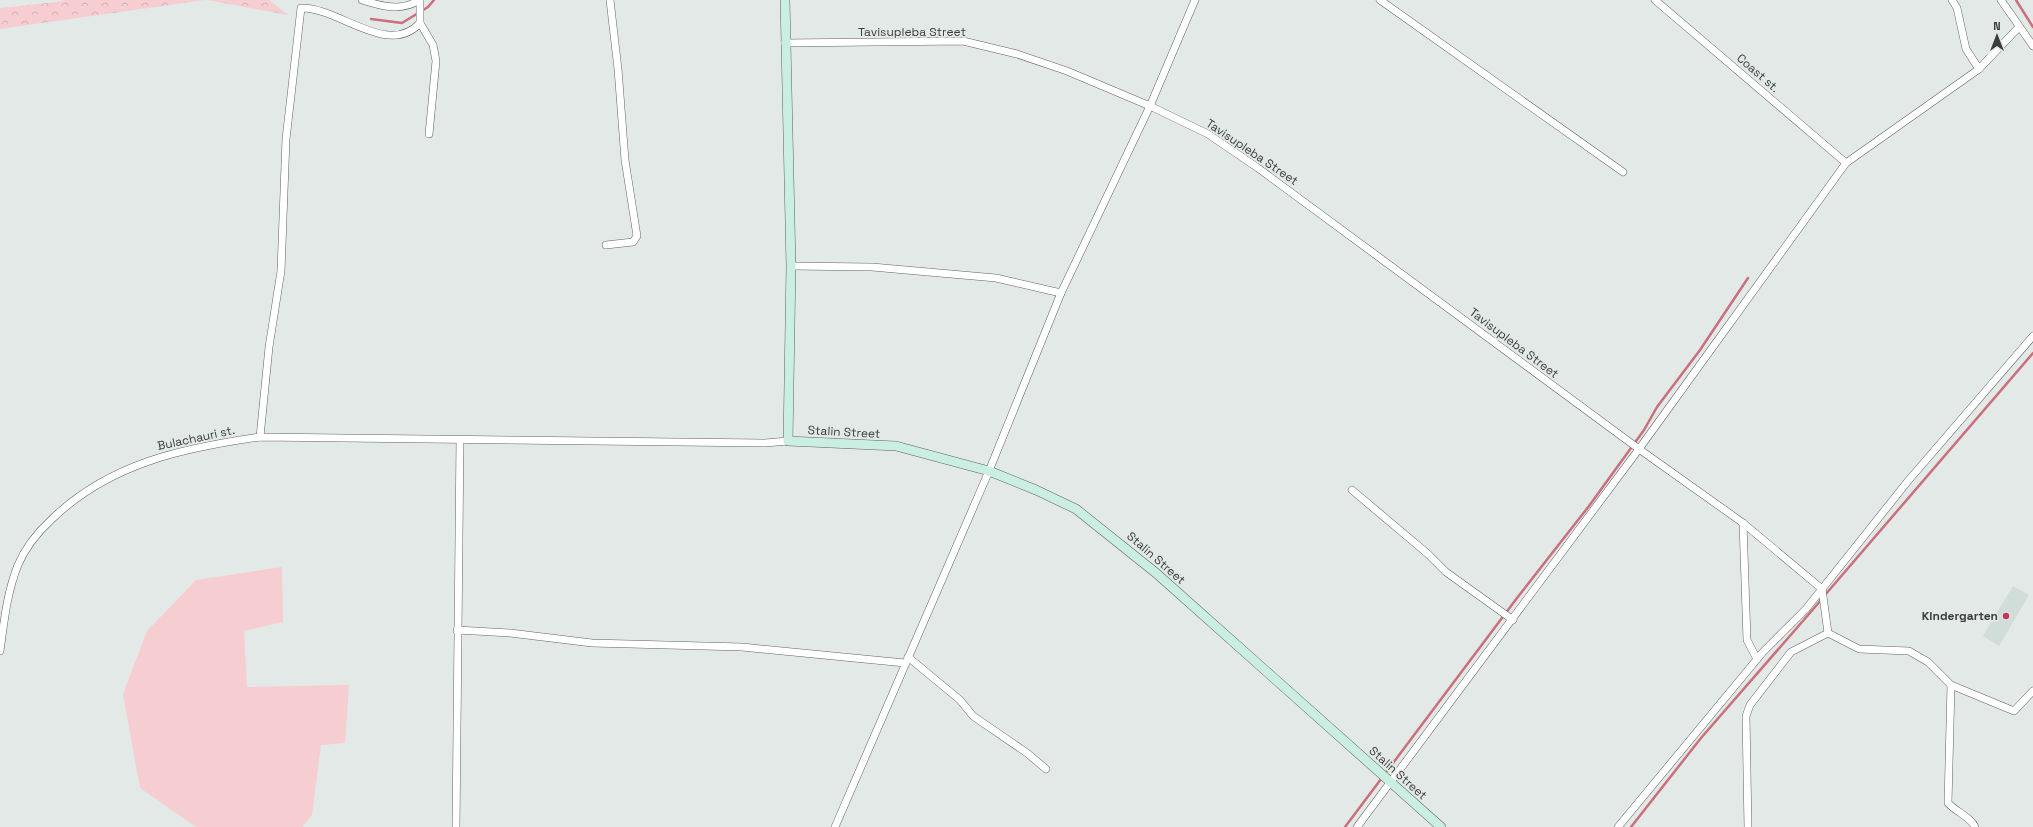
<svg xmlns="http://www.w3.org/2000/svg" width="2033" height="827" viewBox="0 0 2033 827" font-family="'Space Grotesk',sans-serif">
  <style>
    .built { fill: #d0ddd8 }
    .grass { fill: #f6ced2 }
    .forest { fill: url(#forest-crowns) }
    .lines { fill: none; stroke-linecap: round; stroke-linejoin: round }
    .stream { stroke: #ca6f7e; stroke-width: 2.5 }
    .street-casing { stroke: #5f6461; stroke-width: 8 }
    .secondary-casing { stroke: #5f6461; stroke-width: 10 }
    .street { stroke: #fff; stroke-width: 7 }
    .secondary { stroke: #caefe2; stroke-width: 9 }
    .poi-dot { fill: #c5365b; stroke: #e3e9e6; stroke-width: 1.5 }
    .labels { text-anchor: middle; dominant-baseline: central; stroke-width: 3.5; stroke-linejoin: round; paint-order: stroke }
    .street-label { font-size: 12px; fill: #3b3d3c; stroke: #e3e9e6 }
    .poi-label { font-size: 12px; font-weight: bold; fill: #3b3d3c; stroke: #e3e9e6; text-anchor: end }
  </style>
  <defs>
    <pattern id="forest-crowns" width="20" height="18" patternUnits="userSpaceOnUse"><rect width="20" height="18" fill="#f6ced2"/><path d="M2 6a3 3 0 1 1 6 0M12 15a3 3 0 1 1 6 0" fill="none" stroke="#d4b2b5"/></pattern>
  </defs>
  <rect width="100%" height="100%" fill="#e3e9e6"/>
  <!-- built -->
  <polygon class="built" points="2013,586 2029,595 1999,646 1983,636"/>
  <!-- grass -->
  <polygon class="grass" points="282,567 283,622 244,631 247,687 349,685 345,743 321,745 312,815 302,827 196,827 140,788 123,694 147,631 196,580"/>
  <!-- forest -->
  <g class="forest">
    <polygon points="65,0 205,0 0,29 0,8 57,2"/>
    <polygon points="207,0 269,0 288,15"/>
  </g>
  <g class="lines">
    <!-- stream -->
    <g class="stream">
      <polyline points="2016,0 2033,27"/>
      <polyline points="371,19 402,23 428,7 434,0"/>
      <polyline points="1825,595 2033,353"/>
      <polyline points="1345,827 1517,598 1589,506 1644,430 1657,407 1700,350 1748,278"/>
      <polyline points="1631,827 1701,738 1822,599"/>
    </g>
    <defs>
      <g id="street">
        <path d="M 362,0 C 380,6 402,12 419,0"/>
        <polyline points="1380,0 1623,172"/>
        <polyline points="1655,0 1846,163"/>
        <polyline points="1952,0 1957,8 1966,49 1979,69"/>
        <polyline points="2001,0 2033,46"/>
        <polyline points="420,23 433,45 436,61 429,134"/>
        <path d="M 785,43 L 963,41 L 1017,54 L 1067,71 L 1150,106 L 1208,134 L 1258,168 L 1639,449 L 1743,523 L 1822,589 L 1828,633 L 1859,649 L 1909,651 L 1928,662 L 1951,685 L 1948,803 C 1956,812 1971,817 1975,827"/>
        <polyline points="606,245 633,242 637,236 625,160 618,69 610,0"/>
        <polyline points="791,266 872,267 996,278 1061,293"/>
        <path d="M 260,437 L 269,347 L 281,271 L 286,139 L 301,8 C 339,7 388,58 420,23 L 420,0"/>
        <polyline points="1352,490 1428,554 1446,572 1513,620"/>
        <polyline points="1743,523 1747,640 1757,659"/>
        <polyline points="457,630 510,633 592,643 742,647 905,663"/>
        <path d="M 0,651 C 4,622 7,592 18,565 C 25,548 39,531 52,519 C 110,463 183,448 260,437 L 765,443 L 788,441"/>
        <polyline points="908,657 960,700 973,716 1027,753 1046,769"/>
        <polyline points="1951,685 2014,711 2033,691"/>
        <polyline points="456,827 460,440"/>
        <polyline points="835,827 989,471 1061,293 1150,106 1195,0"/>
        <polyline points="1357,827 1639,449 1846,163 1979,69 2019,27"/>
        <polyline points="1618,827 1763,652 1806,609 1908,481 2033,336"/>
        <polyline points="1748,827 1746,716 1750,705 1791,652 1828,633"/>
      </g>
      <polyline id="secondary" points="785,0 791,266 788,441 896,446 989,471 1036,490 1076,509 1156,573 1441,827"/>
    </defs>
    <!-- street casing -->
    <use href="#street" class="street-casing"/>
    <!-- secondary casing -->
    <use href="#secondary" class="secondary-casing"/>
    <!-- street -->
    <use href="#street" class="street"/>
    <!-- secondary -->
    <use href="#secondary" class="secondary"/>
  </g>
  <!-- markers -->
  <circle class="poi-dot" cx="2006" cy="616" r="4"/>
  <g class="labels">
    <!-- street labels -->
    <g class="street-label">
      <text x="912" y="32">Tavisupleba Street</text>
      <text transform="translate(1758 73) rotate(41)">Coast st.</text>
      <text transform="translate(1252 152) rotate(34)">Tavisupleba Street</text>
      <text transform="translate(1514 343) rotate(37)">Tavisupleba Street</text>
      <text transform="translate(844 432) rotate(3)">Stalin Street</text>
      <text transform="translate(196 438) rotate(-12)">Bulachauri st.</text>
      <text transform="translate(1156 558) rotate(41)">Stalin Street</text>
      <text transform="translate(1398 773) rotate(42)">Stalin Street</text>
    </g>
    <!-- poi labels -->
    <g class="poi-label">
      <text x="1998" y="616">Kindergarten</text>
    </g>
  </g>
  <!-- north arrow -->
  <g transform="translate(1997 36)" stroke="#e3e9e6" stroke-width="3" paint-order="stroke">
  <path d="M0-3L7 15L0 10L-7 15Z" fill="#3b3d3c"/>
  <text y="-6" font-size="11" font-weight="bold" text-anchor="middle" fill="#3b3d3c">N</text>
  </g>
</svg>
